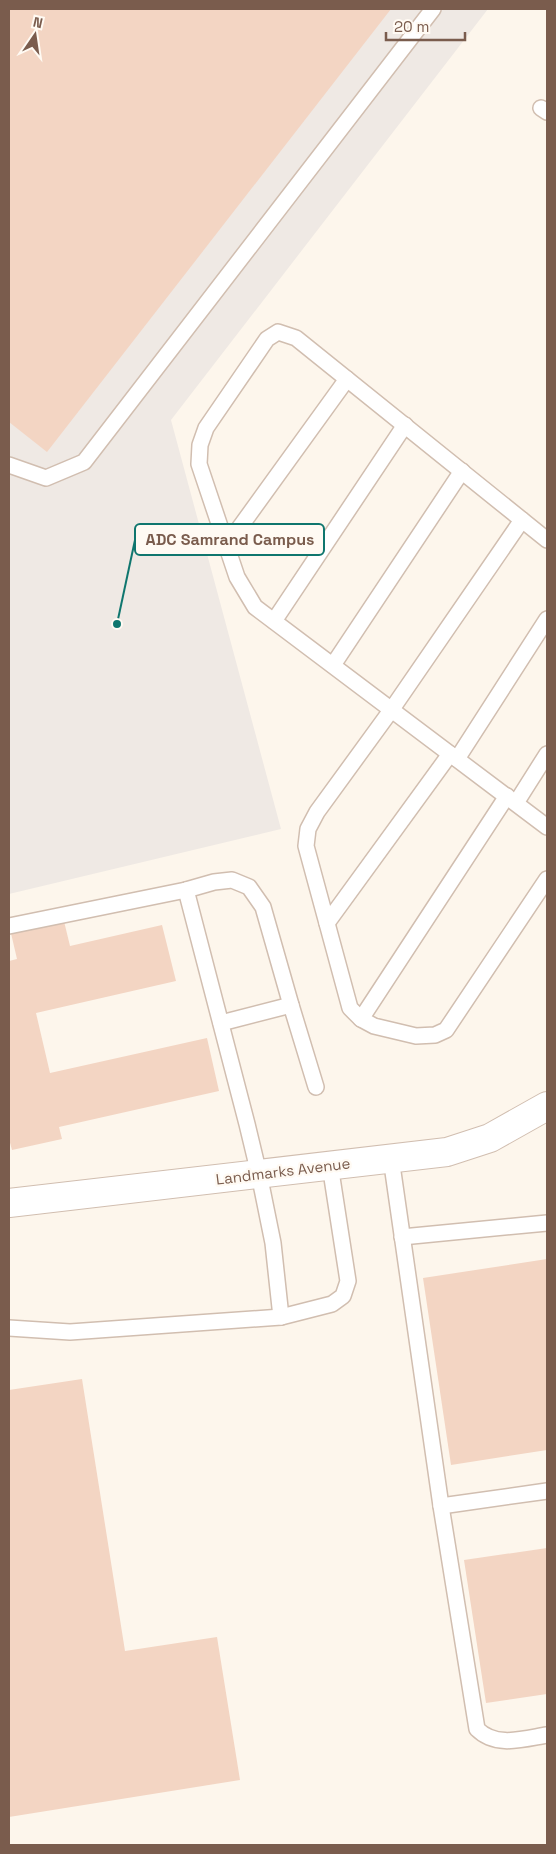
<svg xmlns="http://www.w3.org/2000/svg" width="556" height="1854" viewBox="0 0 556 1854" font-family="'Space Grotesk',sans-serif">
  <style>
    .industrial { fill: #efe9e4 }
    .building { fill: #f3d5c3 }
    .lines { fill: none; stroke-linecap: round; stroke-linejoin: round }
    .service-casing { stroke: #d1beb0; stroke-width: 18 }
    .minor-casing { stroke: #d1beb0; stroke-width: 30 }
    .service { stroke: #fff; stroke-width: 15 }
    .minor { stroke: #fff; stroke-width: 28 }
    .labels { text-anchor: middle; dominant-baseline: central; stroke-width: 4.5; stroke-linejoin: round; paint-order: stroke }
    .street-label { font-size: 15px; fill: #7a5c4d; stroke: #fffaf3 }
    .leader { fill: none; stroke: #0f766e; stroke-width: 2 }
    .callout-dot { fill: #0f766e; stroke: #fffaf3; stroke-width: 2 }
    .callout { fill: #fffaf3; stroke: #0f766e; stroke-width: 2 }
    .callout-label { font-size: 16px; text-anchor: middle; font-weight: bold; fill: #7a5c4d }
  </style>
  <rect width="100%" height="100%" fill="#fdf6ec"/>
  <!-- industrial -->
  <polygon class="industrial" points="9,9 488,9 171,420 281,829 9,894"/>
  <!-- building -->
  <g class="building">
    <polygon points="9,9 391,9 47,452 9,422"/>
    <polygon points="63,917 70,946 162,925 176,981 36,1013 50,1073 207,1038 219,1091 59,1127 62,1139 12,1150 9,1139 9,961 17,959 10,929"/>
    <polygon points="547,1259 547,1450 451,1465 423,1278"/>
    <polygon points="82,1379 125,1651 217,1637 240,1780 9,1817 9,1390"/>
    <polygon points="547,1548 547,1694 486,1703 464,1560"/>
  </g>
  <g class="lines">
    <defs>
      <g id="service">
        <polyline points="541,108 547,112"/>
        <polyline points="9,465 46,478 84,462 433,9"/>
        <polyline points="522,520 392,709 317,812 308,829 306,846 350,1008 361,1019 374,1026 416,1036 435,1035 446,1030 547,879"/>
        <polyline points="547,540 296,338 278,332 267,339 206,428 200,445 199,464 237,577 255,607 547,827"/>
        <polyline points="227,545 347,379"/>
        <polyline points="274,621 405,425"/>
        <polyline points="333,665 462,471"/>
        <polyline points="457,759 547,619"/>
        <polyline points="516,803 547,754"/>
        <polyline points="186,890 247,1124 259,1174 273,1243 281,1317"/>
        <polyline points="327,923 450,754"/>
        <polyline points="9,926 186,890 214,882 232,880 249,887 263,907 291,1005 316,1087"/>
        <polyline points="361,1019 507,796"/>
        <polyline points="221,1023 291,1005"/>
        <path d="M 391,1158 L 441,1506 L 477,1729 C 496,1748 523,1739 547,1735"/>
        <polyline points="402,1237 547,1223"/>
        <polyline points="9,1328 70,1332 281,1317 332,1304 343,1296 348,1281 330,1165"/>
        <polyline points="441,1506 547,1491"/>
      </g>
      <polyline id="minor" points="9,1203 447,1152 490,1138 547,1106"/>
    </defs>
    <!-- service casing -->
    <use href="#service" class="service-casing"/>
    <!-- minor casing -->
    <use href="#minor" class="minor-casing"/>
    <!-- service -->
    <use href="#service" class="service"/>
    <!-- minor -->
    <use href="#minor" class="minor"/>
  </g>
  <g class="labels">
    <!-- street labels -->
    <g class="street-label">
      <text transform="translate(283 1171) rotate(-7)">Landmarks Avenue</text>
    </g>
  </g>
  <!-- callouts -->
  <path class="leader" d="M117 624L135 540"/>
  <circle class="callout-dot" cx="117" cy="624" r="5"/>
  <rect class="callout" x="135" y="524" width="189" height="31" rx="5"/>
  <g class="callout-label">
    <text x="230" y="545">ADC Samrand Campus</text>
  </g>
  <!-- border -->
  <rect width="556" height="1854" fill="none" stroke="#7a5c4d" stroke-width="20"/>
  <!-- north arrow -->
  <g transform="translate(35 35) rotate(13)" stroke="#fffaf3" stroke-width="4" paint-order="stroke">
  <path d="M0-4L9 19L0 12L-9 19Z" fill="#7a5c4d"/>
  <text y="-8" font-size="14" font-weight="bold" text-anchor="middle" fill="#7a5c4d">N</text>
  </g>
  <!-- scale -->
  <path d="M386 32v8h79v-8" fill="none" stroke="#7a5c4d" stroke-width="2.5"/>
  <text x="394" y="32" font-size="15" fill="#7a5c4d" stroke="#fffaf3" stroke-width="4" paint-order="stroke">20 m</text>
</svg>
